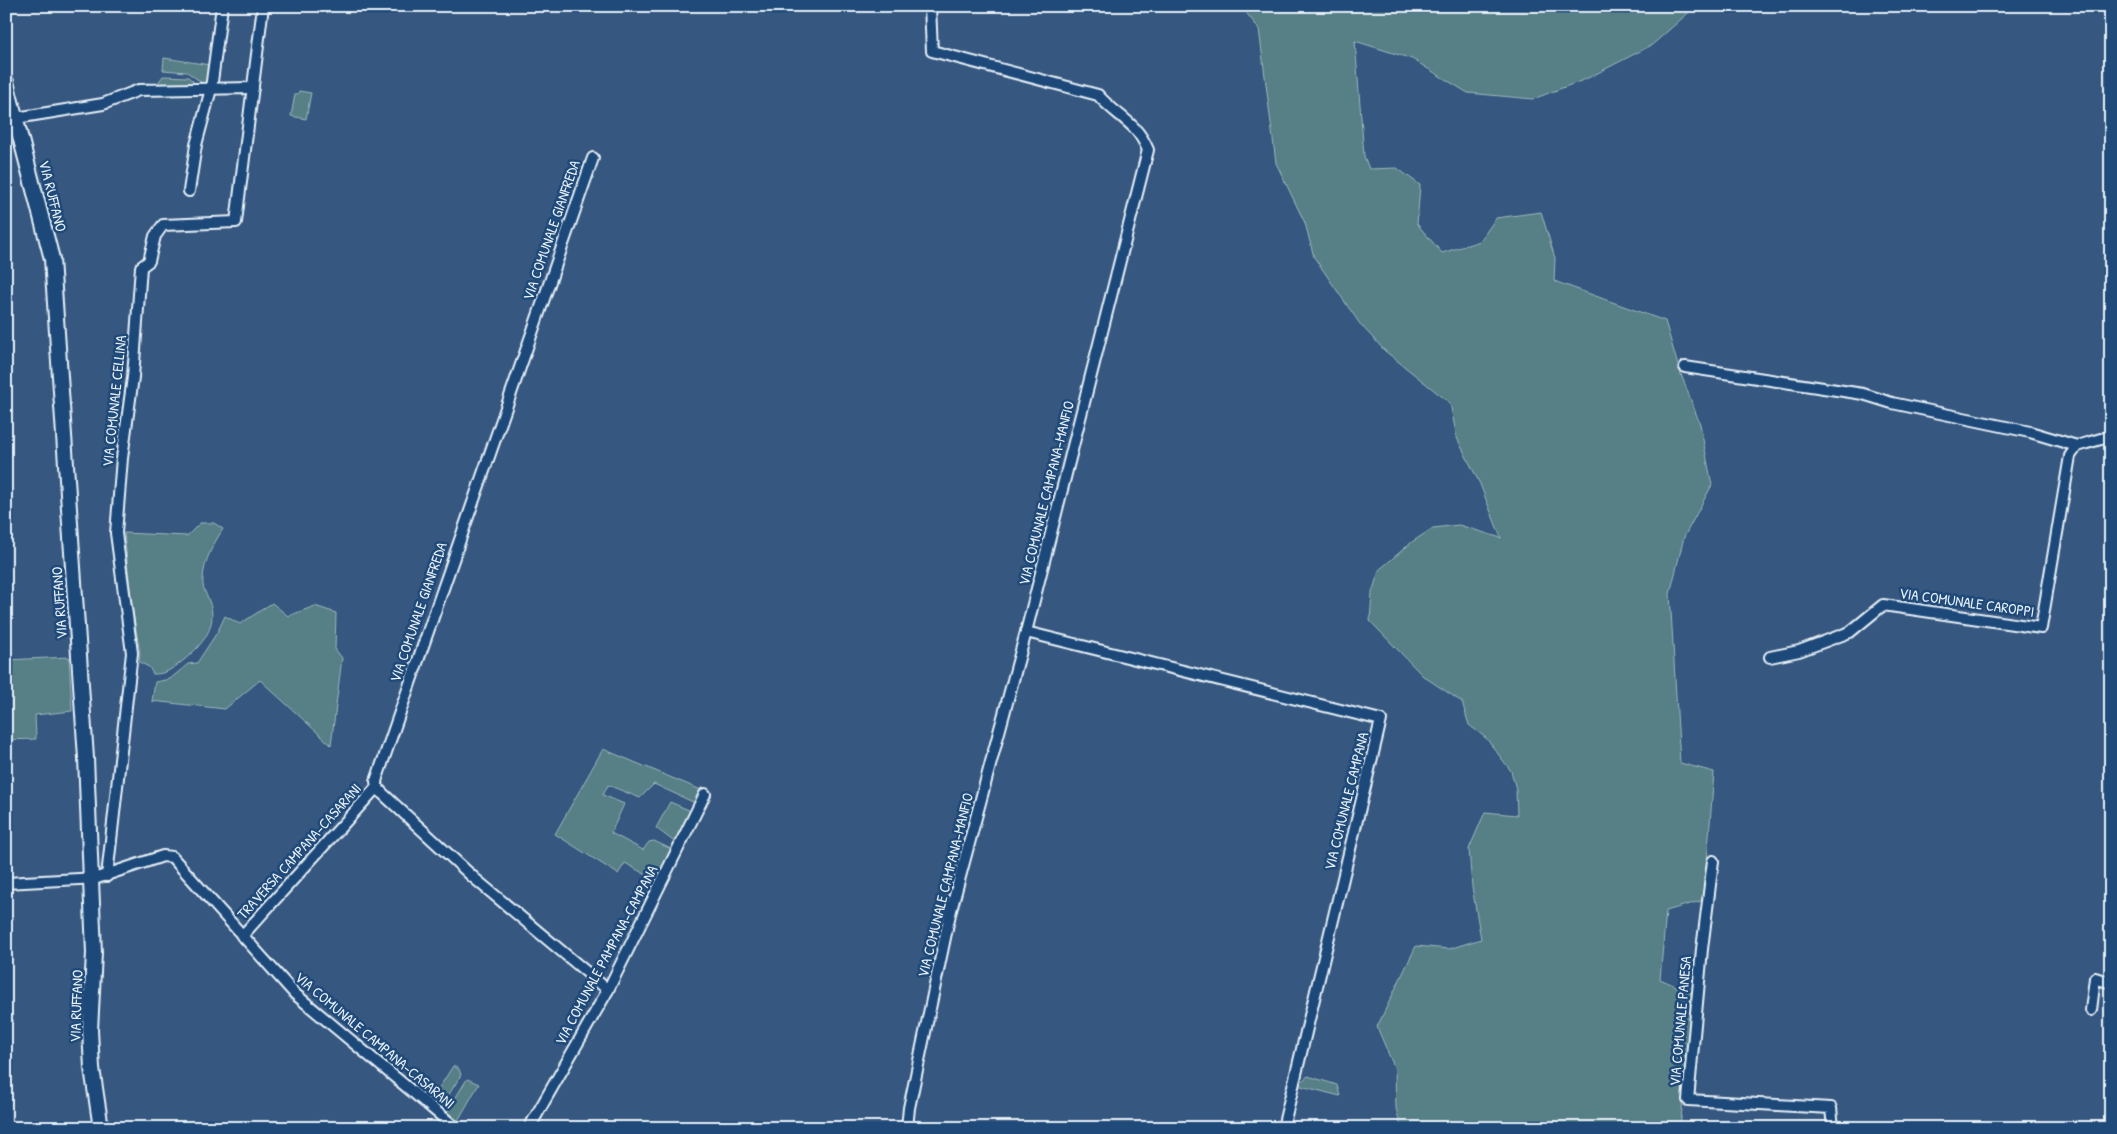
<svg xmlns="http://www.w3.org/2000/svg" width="2117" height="1134" viewBox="0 0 2117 1134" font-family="'Patrick Hand',sans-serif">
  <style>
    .green { fill: #577f86; stroke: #a0b8bf }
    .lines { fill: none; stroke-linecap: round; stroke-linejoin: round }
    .street-casing { stroke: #e8f1f8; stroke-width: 14 }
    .secondary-casing { stroke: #e8f1f8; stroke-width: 18 }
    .street { stroke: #1f4a7a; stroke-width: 10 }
    .secondary { stroke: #1f4a7a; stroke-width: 14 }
    .labels { text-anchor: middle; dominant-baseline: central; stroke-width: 5; stroke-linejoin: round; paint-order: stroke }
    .street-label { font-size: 15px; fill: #e8f1f8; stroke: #1f4a7a }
  </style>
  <rect width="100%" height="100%" fill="#36577f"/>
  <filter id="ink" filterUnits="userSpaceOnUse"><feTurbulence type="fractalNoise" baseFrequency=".02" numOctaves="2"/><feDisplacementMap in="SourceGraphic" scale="10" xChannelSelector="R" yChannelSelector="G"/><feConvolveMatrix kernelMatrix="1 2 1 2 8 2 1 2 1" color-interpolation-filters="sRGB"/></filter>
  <g filter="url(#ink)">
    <!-- green -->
    <g class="green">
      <polygon points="1241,6 1696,6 1652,45 1586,79 1533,99 1468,93 1412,59 1355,41 1364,156 1369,169 1397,168 1420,185 1417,224 1442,253 1480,241 1496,218 1541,212 1555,258 1554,281 1665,321 1679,369 1700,424 1712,485 1684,537 1670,594 1680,763 1714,772 1704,900 1666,911 1660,979 1694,994 1680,1128 1401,1128 1396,1108 1395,1069 1377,1027 1416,946 1449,949 1481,939 1472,887 1469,849 1485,812 1517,815 1516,789 1511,771 1486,738 1469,725 1462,702 1423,676 1370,621 1372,593 1379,570 1412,542 1433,528 1459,525 1501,538 1480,484 1457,438 1450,403 1385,351 1360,324 1314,257 1305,223 1276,163 1259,29"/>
      <polygon points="164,58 210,65 207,83 204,84 187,72 163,70"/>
      <polygon points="163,76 188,77 193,81 194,88 147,87 146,83 157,84"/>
      <polygon points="299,91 311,93 306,119 291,116 295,94 298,94"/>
      <path d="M 200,523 L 214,523 L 223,529 C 213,545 204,560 203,579 C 202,588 206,593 209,601 C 219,626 202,645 184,660 C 175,667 165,675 153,674 L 149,667 L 139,662 L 140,653 L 132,606 L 124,533 L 187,536 Z"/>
      <polygon points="272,603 288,616 315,606 336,613 335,649 342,658 331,745 260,680 225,709 152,701 155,682 170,679 188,664 197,663 218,631 225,616 240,624"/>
      <polygon points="69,657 72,711 35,715 36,739 6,740 6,660"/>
      <polygon points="603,749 701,790 695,803 654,784 640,798 608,785 603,795 624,804 611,833 643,850 649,842 654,841 673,850 657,881 625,863 618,874 555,834"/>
      <polygon points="670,802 691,811 677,841 673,841 656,828"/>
      <polygon points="453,1066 459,1069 461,1075 443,1104 438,1109 430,1102"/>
      <polygon points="1308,1076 1337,1085 1340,1096 1297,1085"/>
      <polygon points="467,1079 479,1084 456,1124 447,1115 447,1112"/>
    </g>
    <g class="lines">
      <defs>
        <g id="street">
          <polyline points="16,118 103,104 139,90 253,88"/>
          <polyline points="593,158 376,781 377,787 382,793 474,878 608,990"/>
          <polyline points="189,191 196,145 211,89 222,6"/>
          <polyline points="1685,367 1863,394 1892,403 2030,432 2077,446"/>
          <polyline points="1026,632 1381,720 1283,1128"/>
          <polyline points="1770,657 1799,651 1850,632 1883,605 2041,628 2070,456 2077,446 2111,436"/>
          <polyline points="1713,861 1702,949 1688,1100 1831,1108 1833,1128"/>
          <polyline points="107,876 132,653 116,533 122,458 133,377 141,267 149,261 155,236 163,225 236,222 263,6"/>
          <polyline points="6,883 97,878 163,856 172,857 295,994 456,1128"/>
          <polyline points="242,936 377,787"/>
          <polyline points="2091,1010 2095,978 2111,983"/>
          <polyline points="529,1128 608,990 705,794"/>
          <path d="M 907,1128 L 909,1108 L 950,914 L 1026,632 L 1148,150 C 1136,121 1117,117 1098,95 L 932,51 L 930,6"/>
        </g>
        <polyline id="secondary" points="6,82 52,259 86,758 94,953 90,1030 92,1068 101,1128"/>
      </defs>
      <!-- street casing -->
      <use href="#street" class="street-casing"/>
      <!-- secondary casing -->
      <use href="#secondary" class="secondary-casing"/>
      <!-- street -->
      <use href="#street" class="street"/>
      <!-- secondary -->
      <use href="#secondary" class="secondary"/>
    </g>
  </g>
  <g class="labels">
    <!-- street labels -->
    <g class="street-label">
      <text transform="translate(53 196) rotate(76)">VIA RUFFANO</text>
      <text transform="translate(551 230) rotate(-71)">VIA COMUNALE GIANFREDA</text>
      <text transform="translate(114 401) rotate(-84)">VIA COMUNALE CELLINA</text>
      <text transform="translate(1046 493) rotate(-76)">VIA COMUNALE CAMPANA-MANFIO</text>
      <text transform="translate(1967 602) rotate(8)">VIA COMUNALE CAROPPI</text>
      <text transform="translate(59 603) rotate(-94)">VIA RUFFANO</text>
      <text transform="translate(418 612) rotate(-71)">VIA COMUNALE GIANFREDA</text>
      <text transform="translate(1346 801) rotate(-76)">VIA COMUNALE CAMPANA</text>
      <text transform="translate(299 851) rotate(-48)">TRAVERSA CAMPANA-CASARANI</text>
      <text transform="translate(945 885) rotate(-76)">VIA COMUNALE CAMPANA-MANFIO</text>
      <text transform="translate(606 955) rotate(-62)">VIA COMUNALE PAMPANA-CAMPANA</text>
      <text transform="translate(76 1006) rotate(-88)">VIA RUFFANO</text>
      <text transform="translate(1680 1021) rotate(-85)">VIA COMUNALE PANESA</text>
      <text transform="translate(375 1040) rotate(40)">VIA COMUNALE CAMPANA-CASARANI</text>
    </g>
  </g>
  <!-- margin -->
  <rect width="2117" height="1134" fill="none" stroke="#1f4a7a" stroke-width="25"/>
  <rect x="12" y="12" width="2092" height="1109" fill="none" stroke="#e8f1f8" stroke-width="2" filter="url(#ink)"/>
</svg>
